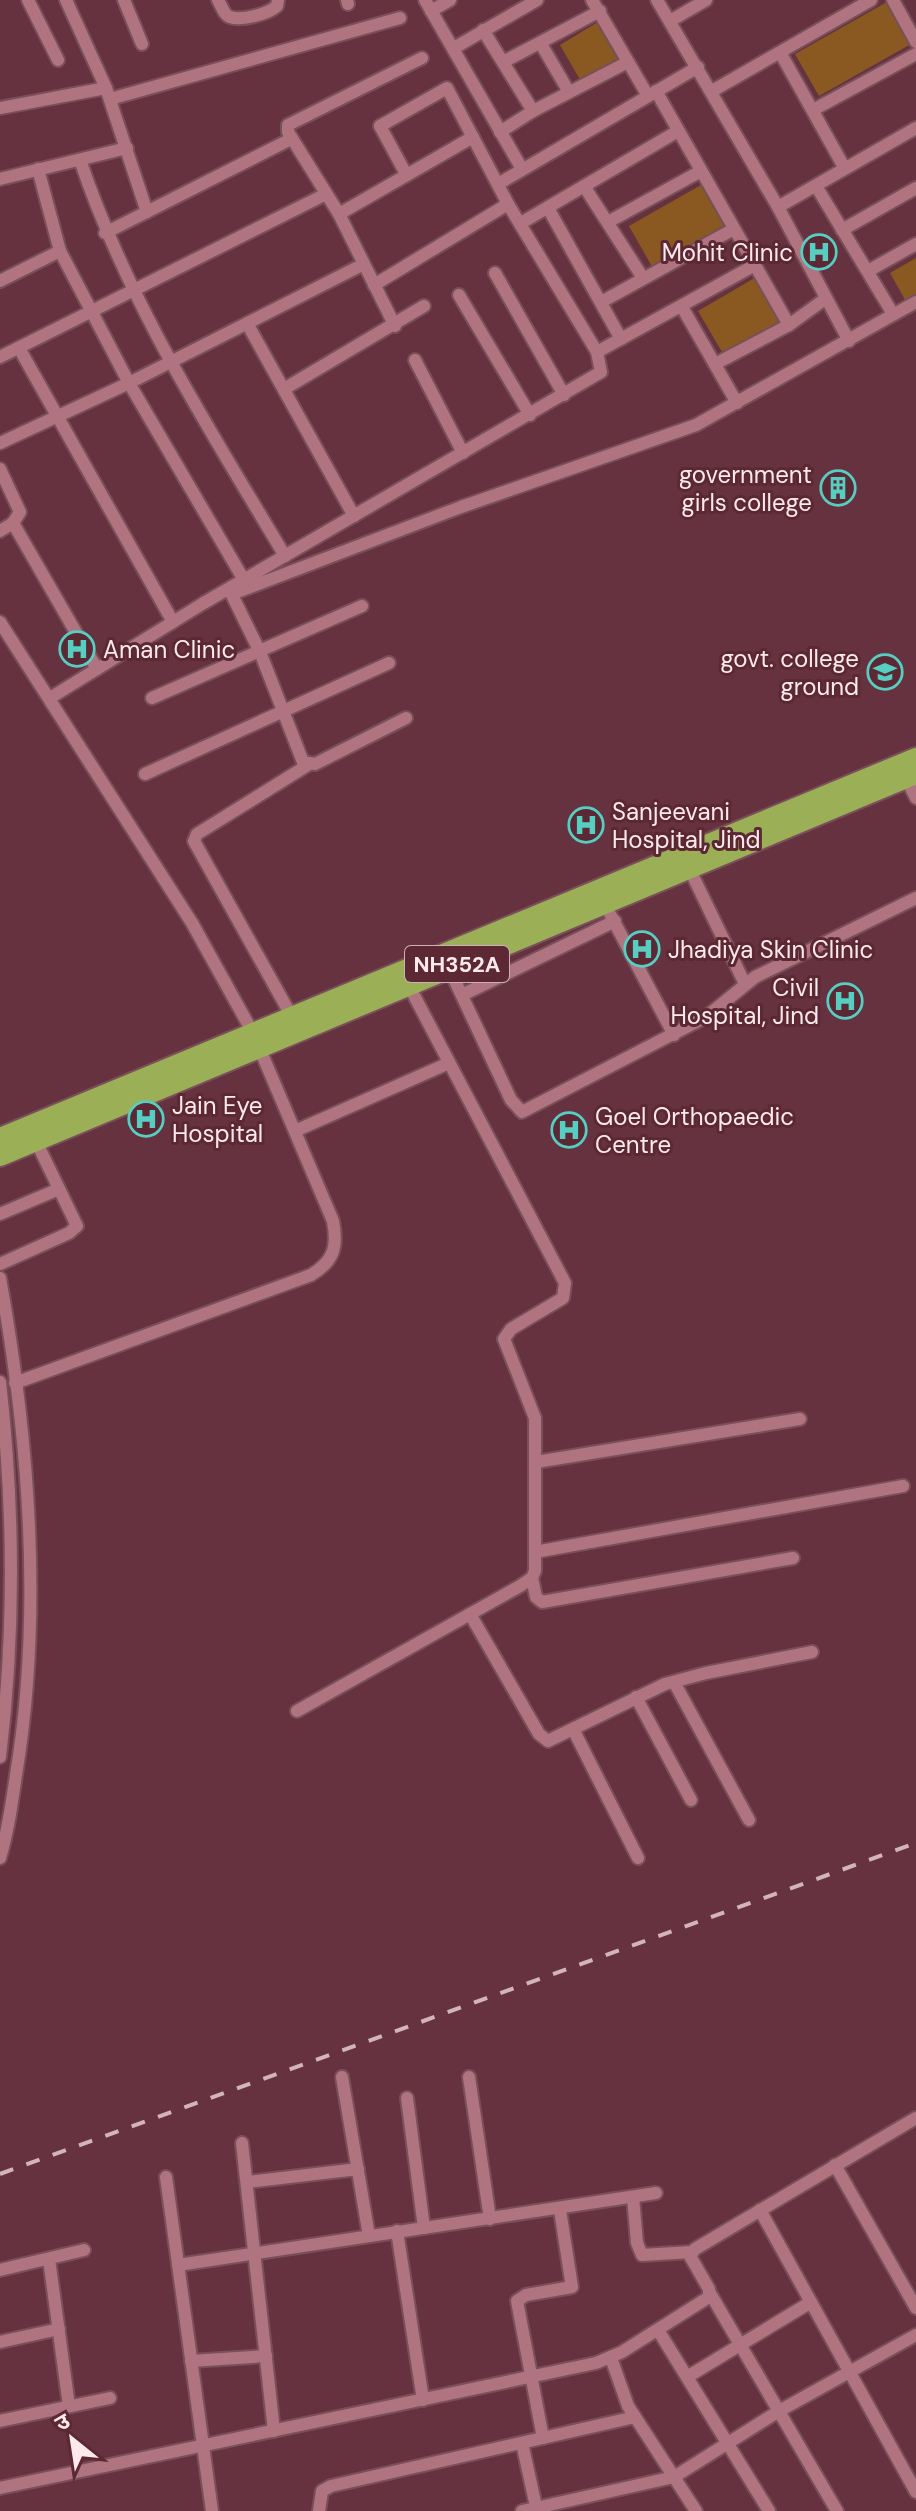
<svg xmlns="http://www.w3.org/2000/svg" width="916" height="2511" viewBox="0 0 916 2511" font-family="'DM Sans','Noto Sans Devanagari',sans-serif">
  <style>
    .green { fill: #895921 }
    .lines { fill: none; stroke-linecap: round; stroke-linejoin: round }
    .minor-casing { stroke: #794f59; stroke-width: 16 }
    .trunk-casing { stroke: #794f59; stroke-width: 24 }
    .minor { stroke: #b07480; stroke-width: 12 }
    .trunk { stroke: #9aaf56; stroke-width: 20 }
    .rail { stroke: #d2b5bb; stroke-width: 4; stroke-dasharray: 14 14; stroke-linecap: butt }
    .labels { text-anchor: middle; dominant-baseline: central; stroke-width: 6; stroke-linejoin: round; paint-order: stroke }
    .shield { fill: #5b2834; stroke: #cdb0b6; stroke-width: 2 }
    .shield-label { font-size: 22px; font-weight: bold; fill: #feeaed }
    .poi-label { font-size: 24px; fill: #feeaed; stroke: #5b2834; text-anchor: start }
  </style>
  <rect width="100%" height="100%" fill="#67323f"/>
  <!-- green -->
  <g class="green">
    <polygon points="887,2 911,44 819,96 795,54"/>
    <polygon points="603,19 626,58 582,83 560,45"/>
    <polygon points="708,181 733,225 654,270 629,226"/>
    <polygon points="916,258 916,300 908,305 890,273"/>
    <polygon points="765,272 792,318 725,357 698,311"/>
  </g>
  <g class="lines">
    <defs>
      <g id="minor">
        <polyline points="28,0 58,60"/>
        <polyline points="66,0 106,88 147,212"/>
        <polyline points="124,0 142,44"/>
        <path d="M 218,0 C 221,5 224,15 230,17 C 242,21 268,14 277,6 L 278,0"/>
        <polyline points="347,0 348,4"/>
        <polyline points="425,0 522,169"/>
        <polyline points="592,0 648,96"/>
        <polyline points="657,0 778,207 849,341"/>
        <polyline points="893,0 916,42"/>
        <polyline points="431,11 450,0"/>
        <polyline points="670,21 706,0"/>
        <polyline points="483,30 533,111"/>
        <polyline points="541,44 569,92"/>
        <polyline points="454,48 537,0"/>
        <polyline points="781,54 844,167"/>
        <polyline points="503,62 600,11"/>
        <polyline points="656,91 789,325"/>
        <polyline points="712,91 871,0"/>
        <polyline points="110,99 400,18"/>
        <polyline points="0,108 106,88"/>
        <polyline points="813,110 916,54"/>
        <polyline points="500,132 533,111 628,62"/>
        <path d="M 80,160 C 129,304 207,425 285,556"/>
        <polyline points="38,169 60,251 129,383 244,580"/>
        <polyline points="0,179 127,148"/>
        <polyline points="498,184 698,67"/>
        <polyline points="584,186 643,278"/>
        <polyline points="816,186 893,314"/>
        <polyline points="778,207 916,128"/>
        <polyline points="548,208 621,339"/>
        <polyline points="339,214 473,137"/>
        <polyline points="608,222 701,171"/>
        <polyline points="521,223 678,131"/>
        <polyline points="842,230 916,188"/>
        <polyline points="105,233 291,139"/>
        <polyline points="868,271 916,244"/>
        <polyline points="495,273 564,395"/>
        <polyline points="0,281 60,251"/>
        <polyline points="374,285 508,204"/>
        <polyline points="459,295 530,415"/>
        <polyline points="603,301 732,230"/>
        <polyline points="682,307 737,403"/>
        <polyline points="248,325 354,516"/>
        <polyline points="395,326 339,214 288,132 288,125 422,58"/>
        <polyline points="19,348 173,622"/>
        <polyline points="597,352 755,265"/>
        <polyline points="0,357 326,194"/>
        <polyline points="415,360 463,453"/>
        <polyline points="715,364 789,325 825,299"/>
        <polyline points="284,389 424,306"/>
        <polyline points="0,443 129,383 362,265"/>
        <polyline points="0,469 20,512 13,523 0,531"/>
        <polyline points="13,523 97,669"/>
        <polyline points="232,594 461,507 696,425 916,302"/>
        <polyline points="232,595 260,652 303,762 315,764 406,718"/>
        <path d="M 0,622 L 192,923 L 253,1033 L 333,1221 C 338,1247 334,1261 311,1275 L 15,1383"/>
        <polyline points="50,698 202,604 601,372 597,352 508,204 447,88 380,126 406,174"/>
        <polyline points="152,698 362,606"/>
        <polyline points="145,774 389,663"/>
        <polyline points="906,778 916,798"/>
        <polyline points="689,868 745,984"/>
        <polyline points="610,914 674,1035"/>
        <polyline points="447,964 511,1100 522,1112 706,1017 755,977 916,898"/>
        <polyline points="462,995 615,921"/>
        <polyline points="292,1017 194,841 197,834 308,765"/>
        <polyline points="295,1131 449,1063"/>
        <polyline points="0,1214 59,1189"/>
        <polyline points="0,1264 69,1233 77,1226 36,1141"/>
        <path d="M 0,1278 C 29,1439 43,1613 16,1775 C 12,1803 8,1831 0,1858"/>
        <path d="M 0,1382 C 14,1506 15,1633 0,1757"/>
        <polyline points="536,1462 800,1419"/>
        <polyline points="535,1552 903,1486"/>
        <polyline points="532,1578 536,1597 542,1602 793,1558"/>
        <polyline points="470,1614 539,1734 548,1741 665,1684 706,1673 812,1652"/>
        <polyline points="674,1682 749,1820"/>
        <polyline points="636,1697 691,1800"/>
        <polyline points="297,1711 520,1586 532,1578 535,1571 535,1418 504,1339 511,1329 563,1298 565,1283 408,984"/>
        <polyline points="573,1729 638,1858"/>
        <polyline points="342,2077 369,2236"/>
        <polyline points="469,2077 490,2219"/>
        <polyline points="407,2098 424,2228"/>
        <polyline points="242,2143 274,2431"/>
        <polyline points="835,2165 916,2308"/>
        <polyline points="166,2177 212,2511"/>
        <polyline points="247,2182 358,2169"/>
        <polyline points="633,2197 637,2243 642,2255 691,2252"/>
        <polyline points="760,2210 916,2492"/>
        <polyline points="397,2231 423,2400"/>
        <polyline points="49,2259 69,2406"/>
        <polyline points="178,2265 656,2193"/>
        <polyline points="0,2270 84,2250"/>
        <polyline points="710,2293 837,2511"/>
        <polyline points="658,2330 769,2511"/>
        <polyline points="0,2342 59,2329"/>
        <polyline points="611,2358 628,2406 696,2511"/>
        <polyline points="191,2361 266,2356"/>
        <polyline points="687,2377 811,2302"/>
        <polyline points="0,2421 110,2398"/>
        <polyline points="543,2438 517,2301 526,2295 572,2287 560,2210"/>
        <polyline points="522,2443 537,2511"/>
        <polyline points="0,2488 596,2363 622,2352 709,2297 709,2289 690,2256 695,2249 916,2118"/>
        <polyline points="319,2511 322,2491 331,2486 635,2417"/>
        <polyline points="522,2511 674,2477 779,2411 916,2335"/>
      </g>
      <g id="trunk">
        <polyline points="0,1138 916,758"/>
        <polyline points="0,1156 916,774"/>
      </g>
    </defs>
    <!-- minor casing -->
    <use href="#minor" class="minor-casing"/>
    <!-- trunk casing -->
    <use href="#trunk" class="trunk-casing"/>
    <!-- minor -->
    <use href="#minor" class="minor"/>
    <!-- trunk -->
    <use href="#trunk" class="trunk"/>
    <!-- rail -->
    <polyline class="rail" points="0,2174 916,1843"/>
  </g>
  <!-- icons -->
  <defs>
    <symbol id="hospital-ring" viewBox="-11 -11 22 22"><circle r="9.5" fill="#5b2834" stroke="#57cec2" stroke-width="1.5"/><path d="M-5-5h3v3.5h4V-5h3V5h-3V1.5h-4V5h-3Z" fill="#57cec2"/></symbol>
    <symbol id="building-ring" viewBox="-11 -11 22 22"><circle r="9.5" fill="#5b2834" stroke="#57cec2" stroke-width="1.5"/><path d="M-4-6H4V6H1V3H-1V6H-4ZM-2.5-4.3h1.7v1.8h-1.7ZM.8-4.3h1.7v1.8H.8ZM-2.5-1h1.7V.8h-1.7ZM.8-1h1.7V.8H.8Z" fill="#57cec2"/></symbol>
    <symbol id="university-ring" viewBox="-11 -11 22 22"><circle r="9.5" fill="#5b2834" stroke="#57cec2" stroke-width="1.5"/><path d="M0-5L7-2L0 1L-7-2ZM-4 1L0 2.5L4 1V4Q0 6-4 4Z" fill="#57cec2"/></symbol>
  </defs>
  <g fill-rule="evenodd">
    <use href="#hospital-ring" x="799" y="232" width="40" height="40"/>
    <use href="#building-ring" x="818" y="468" width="40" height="40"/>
    <use href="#hospital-ring" x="57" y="629" width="40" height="40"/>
    <use href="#university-ring" x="865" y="652" width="40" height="40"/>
    <use href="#hospital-ring" x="566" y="805" width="40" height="40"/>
    <use href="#hospital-ring" x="622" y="929" width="40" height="40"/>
    <use href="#hospital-ring" x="825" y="981" width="40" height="40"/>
    <use href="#hospital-ring" x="126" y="1099" width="40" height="40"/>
    <use href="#hospital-ring" x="549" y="1110" width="40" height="40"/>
  </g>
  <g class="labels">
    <!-- shield labels -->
    <rect class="shield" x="405" y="946" width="104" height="36" rx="6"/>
    <g class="shield-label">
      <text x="457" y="964">NH352A</text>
    </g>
    <!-- poi labels -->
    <g class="poi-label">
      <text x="793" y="252" text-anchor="end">Mohit Clinic</text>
      <text x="812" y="474" text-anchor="end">government<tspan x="812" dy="28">girls college</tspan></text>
      <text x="103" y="649">Aman Clinic</text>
      <text x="859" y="658" text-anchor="end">govt. college<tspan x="859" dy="28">ground</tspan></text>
      <text x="612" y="811">Sanjeevani<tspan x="612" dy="28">Hospital, Jind</tspan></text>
      <text x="668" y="949">Jhadiya Skin Clinic</text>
      <text x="819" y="987" text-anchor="end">Civil<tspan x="819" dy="28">Hospital, Jind</tspan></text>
      <text x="172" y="1105">Jain Eye<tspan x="172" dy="28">Hospital</tspan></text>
      <text x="595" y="1116">Goel Orthopaedic<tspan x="595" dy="28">Centre</tspan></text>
    </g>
  </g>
  <!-- north arrow -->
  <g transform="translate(72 2439) rotate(330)" stroke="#5b2834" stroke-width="6" paint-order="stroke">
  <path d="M0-6L14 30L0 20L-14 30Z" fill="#feeaed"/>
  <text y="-12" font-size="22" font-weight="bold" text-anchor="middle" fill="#feeaed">उ</text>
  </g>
</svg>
